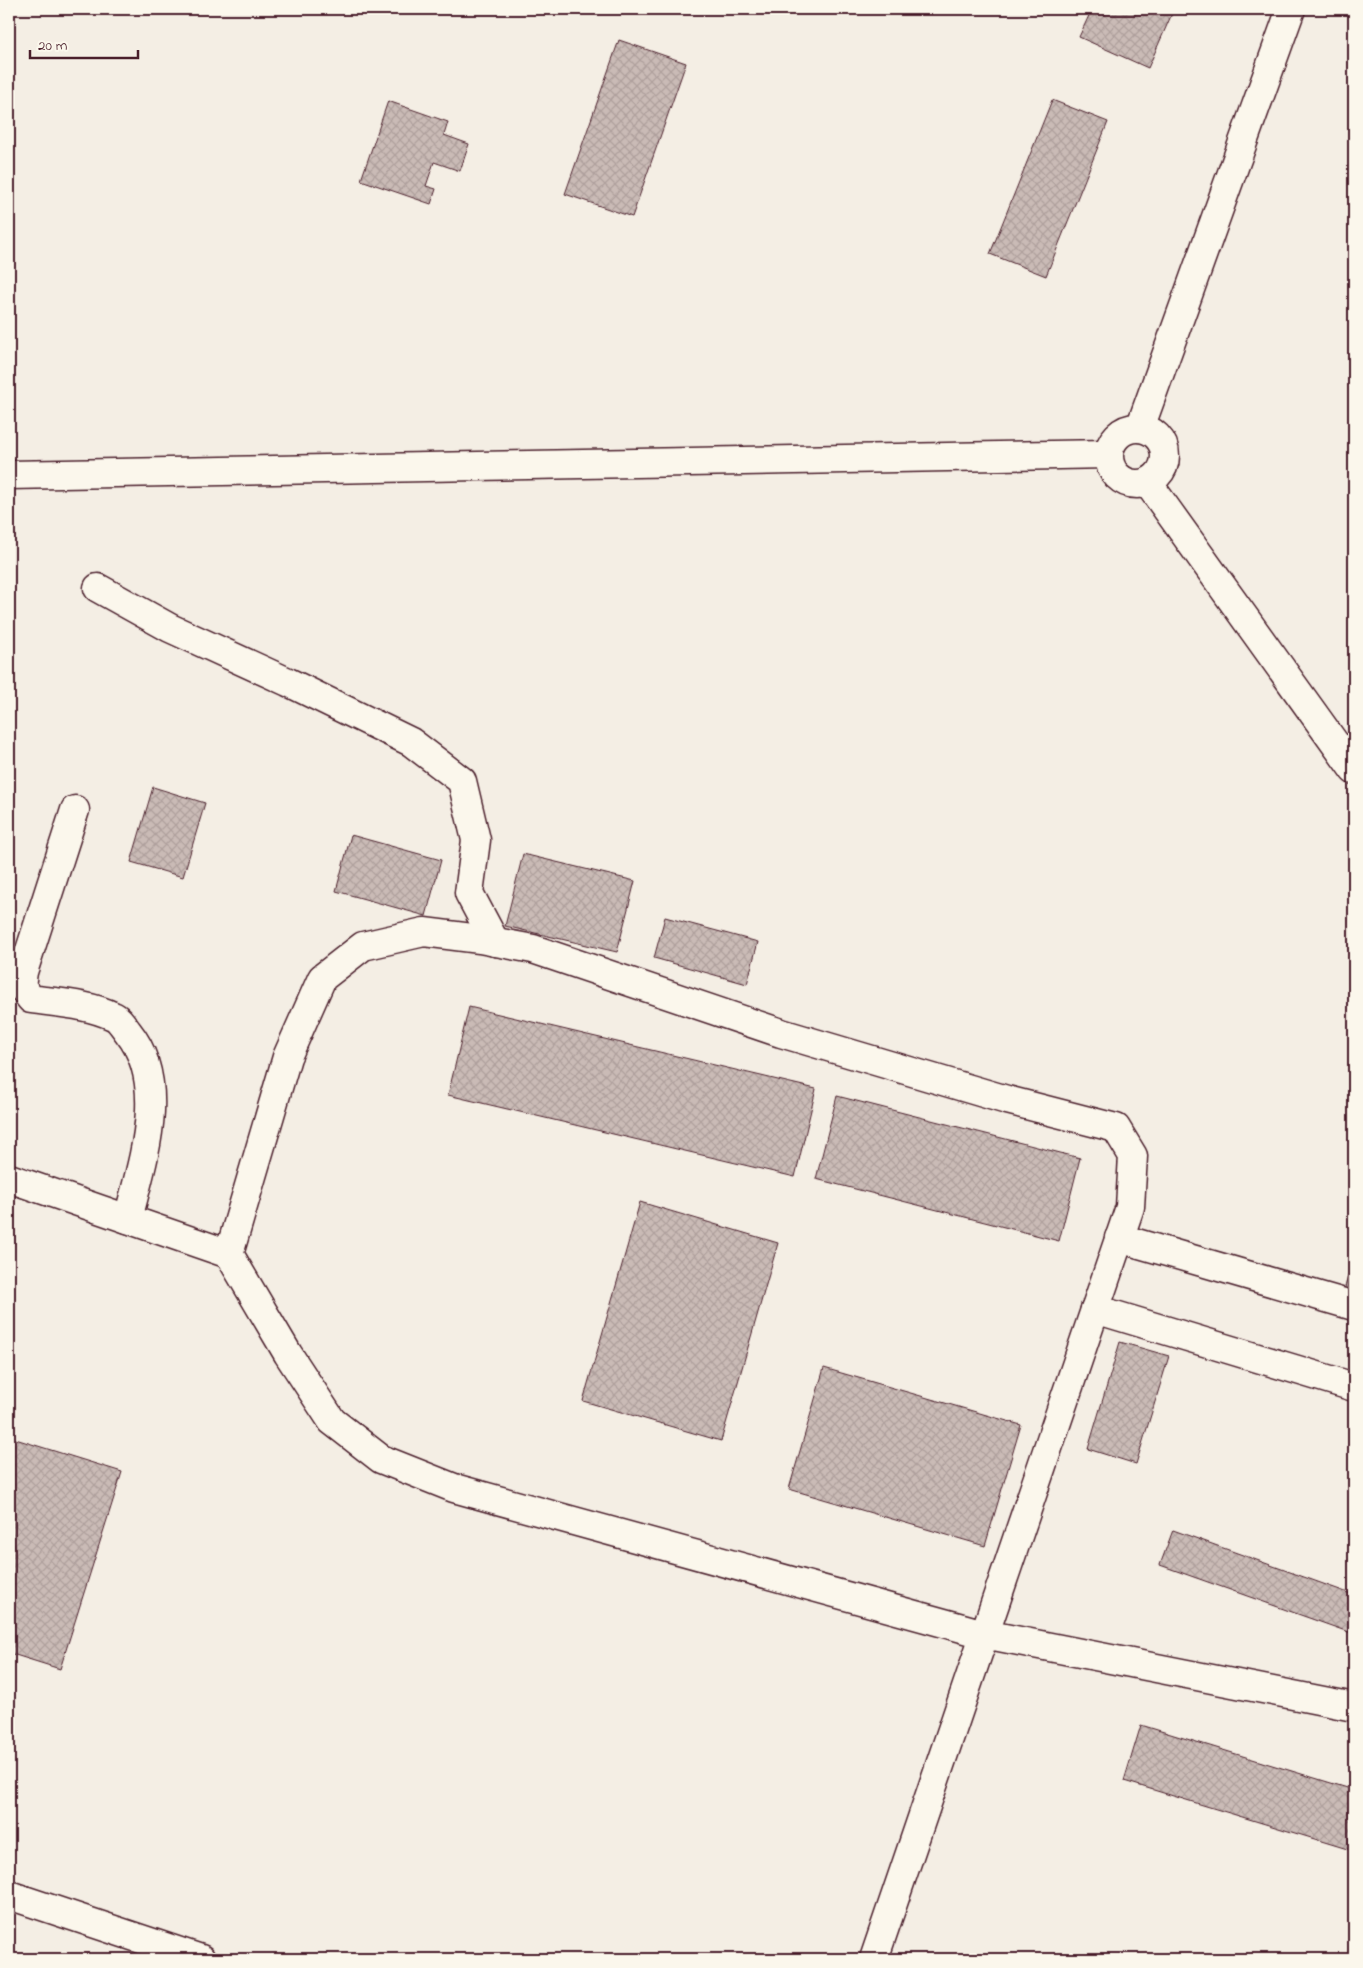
<svg xmlns="http://www.w3.org/2000/svg" width="1363" height="1968" viewBox="0 0 1363 1968" font-family="'Indie Flower',sans-serif">
  <style>
    .building { fill: url(#building-cross-hatch); stroke: #4a1f2b }
    .lines { fill: none; stroke-linecap: round; stroke-linejoin: round }
    .minor-casing { stroke: #4a1f2b; stroke-width: 31 }
    .minor { stroke: #fbf7ec; stroke-width: 28 }
  </style>
  <defs>
    <pattern id="building-cross-hatch" width="8" height="8" patternUnits="userSpaceOnUse" patternTransform="scale(1.25)"><rect width="8" height="8" fill="#cabbb6"/><path d="M0 0l8 8M0 8l8-8" fill="none" stroke="#afa09d"/></pattern>
  </defs>
  <rect width="100%" height="100%" fill="#f4eee4"/>
  <filter id="ink" filterUnits="userSpaceOnUse"><feTurbulence type="fractalNoise" baseFrequency=".02" numOctaves="2"/><feDisplacementMap in="SourceGraphic" scale="10" xChannelSelector="R" yChannelSelector="G"/><feConvolveMatrix kernelMatrix="1 2 1 2 8 2 1 2 1" color-interpolation-filters="sRGB"/></filter>
  <g filter="url(#ink)">
    <!-- building -->
    <g class="building">
      <polygon points="1092,9 1174,9 1148,68 1079,37"/>
      <polygon points="619,40 686,63 632,217 565,194"/>
      <polygon points="1052,100 1108,122 1046,276 990,254"/>
      <polygon points="388,101 448,122 444,135 469,144 460,171 434,162 426,186 436,189 431,204 361,180"/>
      <polygon points="153,787 205,803 183,877 131,862"/>
      <polygon points="351,835 441,860 426,916 336,891"/>
      <polygon points="523,854 635,881 617,952 505,926"/>
      <polygon points="665,917 758,942 747,984 654,958"/>
      <polygon points="469,1007 816,1089 795,1177 448,1095"/>
      <polygon points="837,1096 1080,1158 1059,1241 816,1179"/>
      <polygon points="640,1202 778,1243 721,1441 583,1401"/>
      <polygon points="1353,1256 1354,1257 1354,1302 1342,1299"/>
      <polygon points="1120,1342 1169,1356 1136,1464 1088,1449"/>
      <polygon points="824,1368 1021,1425 985,1546 789,1489"/>
      <polygon points="9,1437 122,1472 60,1669 9,1653"/>
      <polygon points="1173,1530 1354,1595 1354,1634 1160,1565"/>
      <polygon points="1141,1725 1354,1790 1354,1851 1124,1781"/>
    </g>
    <g class="lines">
      <defs>
        <g id="minor">
          <circle cx="1137" cy="456" r="28"/>
          <polyline points="1140,428 1291,9"/>
          <polyline points="9,475 1108,454"/>
          <polyline points="1148,483 1354,770"/>
          <polyline points="98,588 170,628 288,682 411,742 462,781 476,840 469,893 495,942"/>
          <path d="M 75,810 L 23,972 L 21,986 L 31,999 C 58,1003 88,1004 113,1016 C 119,1018 124,1027 128,1032 C 170,1084 142,1162 128,1219"/>
          <polyline points="9,1178 229,1254"/>
          <polyline points="1119,1238 1354,1306"/>
          <polyline points="1095,1309 1354,1387"/>
          <polyline points="9,1895 201,1959"/>
          <polyline points="874,1959 1130,1207 1133,1156 1116,1128 1007,1100 781,1033 533,949 480,939 424,932 363,946 322,978 287,1057 229,1254 288,1354 332,1421 381,1459 454,1488 984,1634 1354,1707"/>
        </g>
      </defs>
      <!-- minor casing -->
      <use href="#minor" class="minor-casing"/>
      <!-- minor -->
      <use href="#minor" class="minor"/>
    </g>
  </g>
  <!-- margin -->
  <rect width="1363" height="1968" fill="none" stroke="#fbf7ec" stroke-width="30"/>
  <rect x="15" y="15" width="1333" height="1938" fill="none" stroke="#4a1f2b" stroke-width="2" filter="url(#ink)"/>
  <!-- scale -->
  <path d="M30 50v8h108v-8" fill="none" stroke="#4a1f2b" stroke-width="2.5"/>
  <text x="38" y="50" font-size="15" fill="#4a1f2b" stroke="#fbf7ec" stroke-width="4" paint-order="stroke">20 m</text>
</svg>
